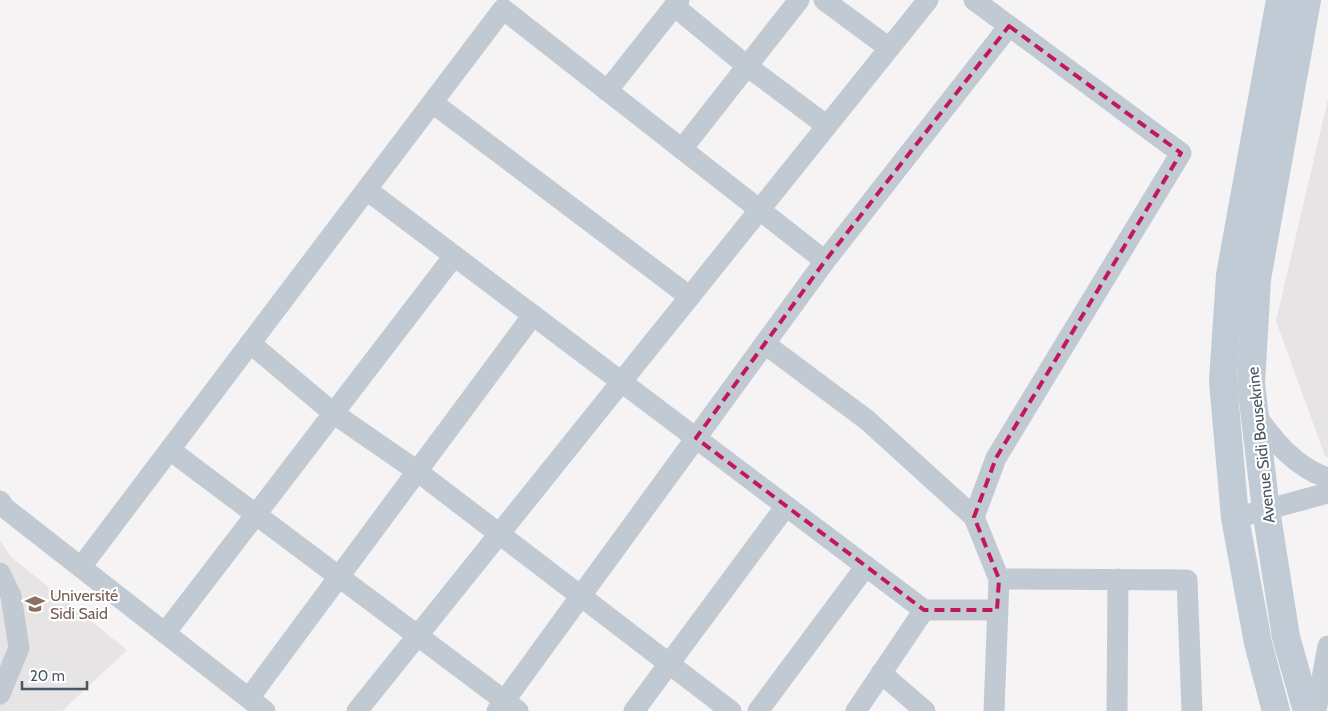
<svg xmlns="http://www.w3.org/2000/svg" width="1328" height="711" viewBox="0 0 1328 711" font-family="Cabin,sans-serif">
  <style>
    .education { fill: #e6e4e5 }
    .lines { fill: none; stroke-linecap: round; stroke-linejoin: round }
    .minor { stroke: #c1cad2; stroke-width: 21 }
    .secondary { stroke: #c1cbd6; stroke-width: 28 }
    .marked { fill: none; stroke: #c2185b; stroke-width: 4; stroke-dasharray: 10 6; stroke-linejoin: round }
    .labels { text-anchor: middle; dominant-baseline: central; stroke-width: 4.5; stroke-linejoin: round; paint-order: stroke }
    .street-label { font-size: 16px; fill: #4a5661; stroke: #fff }
    .education-label { font-size: 16px; fill: #785e54; stroke: #fff; text-anchor: start }
  </style>
  <rect width="100%" height="100%" fill="#f5f3f3"/>
  <!-- education -->
  <g class="education">
    <polygon points="1328,99 1328,458 1325,456 1276,321"/>
    <polygon points="0,540 11,557 127,650 62,711 0,711"/>
  </g>
  <g class="lines">
    <!-- minor -->
    <g class="minor">
      <polyline points="824,0 889,48"/>
      <polyline points="974,0 1181,153 996,458 974,517 999,579"/>
      <polyline points="674,6 747,66 827,126"/>
      <polyline points="607,91 679,0"/>
      <polyline points="433,103 690,297"/>
      <polyline points="682,149 799,0"/>
      <polyline points="367,190 924,610 997,610"/>
      <polyline points="250,343 333,413 417,471 731,711"/>
      <polyline points="765,344 867,420 974,517"/>
      <path d="M 1255,414 C 1274,441 1296,468 1328,478"/>
      <polyline points="170,450 518,711"/>
      <polyline points="0,501 5,508 265,711"/>
      <polyline points="1235,518 1328,493"/>
      <polyline points="81,567 503,9 825,261"/>
      <polyline points="0,573 11,596 19,648 0,694"/>
      <polyline points="165,633 454,256"/>
      <polyline points="881,673 925,711"/>
      <polyline points="249,698 533,315"/>
      <polyline points="357,711 928,0"/>
      <polyline points="497,711 825,261 1009,26"/>
      <polyline points="634,711 786,506"/>
      <polyline points="758,711 866,566"/>
      <polyline points="856,711 924,610"/>
      <polyline points="994,711 999,579 1187,580 1192,711"/>
      <polyline points="1117,711 1118,579"/>
      <polyline points="1316,711 1328,646"/>
    </g>
    <!-- secondary -->
    <g class="secondary">
      <polyline points="1307,0 1257,279 1251,384 1266,510 1286,637 1307,711"/>
      <polyline points="1276,711 1258,643 1235,518 1223,381 1230,275 1280,0"/>
    </g>
  </g>
  <!-- marked area -->
  <path class="marked" d="M 1009,26 L 1181,153 L 996,458 L 974,517 L 999,579 L 997,610 L 924,610 L 696,438 L 825,261 Z"/>
  <!-- icons -->
  <defs>
    <symbol id="university-bare" viewBox="-9 -9 18 18"><path d="M0-5L7-2L0 1L-7-2ZM-4 1L0 2.5L4 1V4Q0 6-4 4Z" fill="#8d6e63" stroke="#fff" stroke-width="2.5" paint-order="stroke"/></symbol>
  </defs>
  <g fill-rule="evenodd">
    <use href="#university-bare" x="21" y="590" width="28" height="28"/>
  </g>
  <g class="labels">
    <!-- street labels -->
    <g class="street-label">
      <text transform="translate(1261 445) rotate(-96)">Avenue Sidi Bousekrine</text>
    </g>
    <!-- education labels -->
    <g class="education-label">
      <text x="50" y="595">Université<tspan x="50" dy="18">Sidi Said</tspan></text>
    </g>
  </g>
  <!-- scale -->
  <path d="M22 681v8h65v-8" fill="none" stroke="#4a5661" stroke-width="2.5"/>
  <text x="30" y="681" font-size="15" fill="#4a5661" stroke="#ffffff" stroke-width="4" paint-order="stroke">20 m</text>
</svg>
